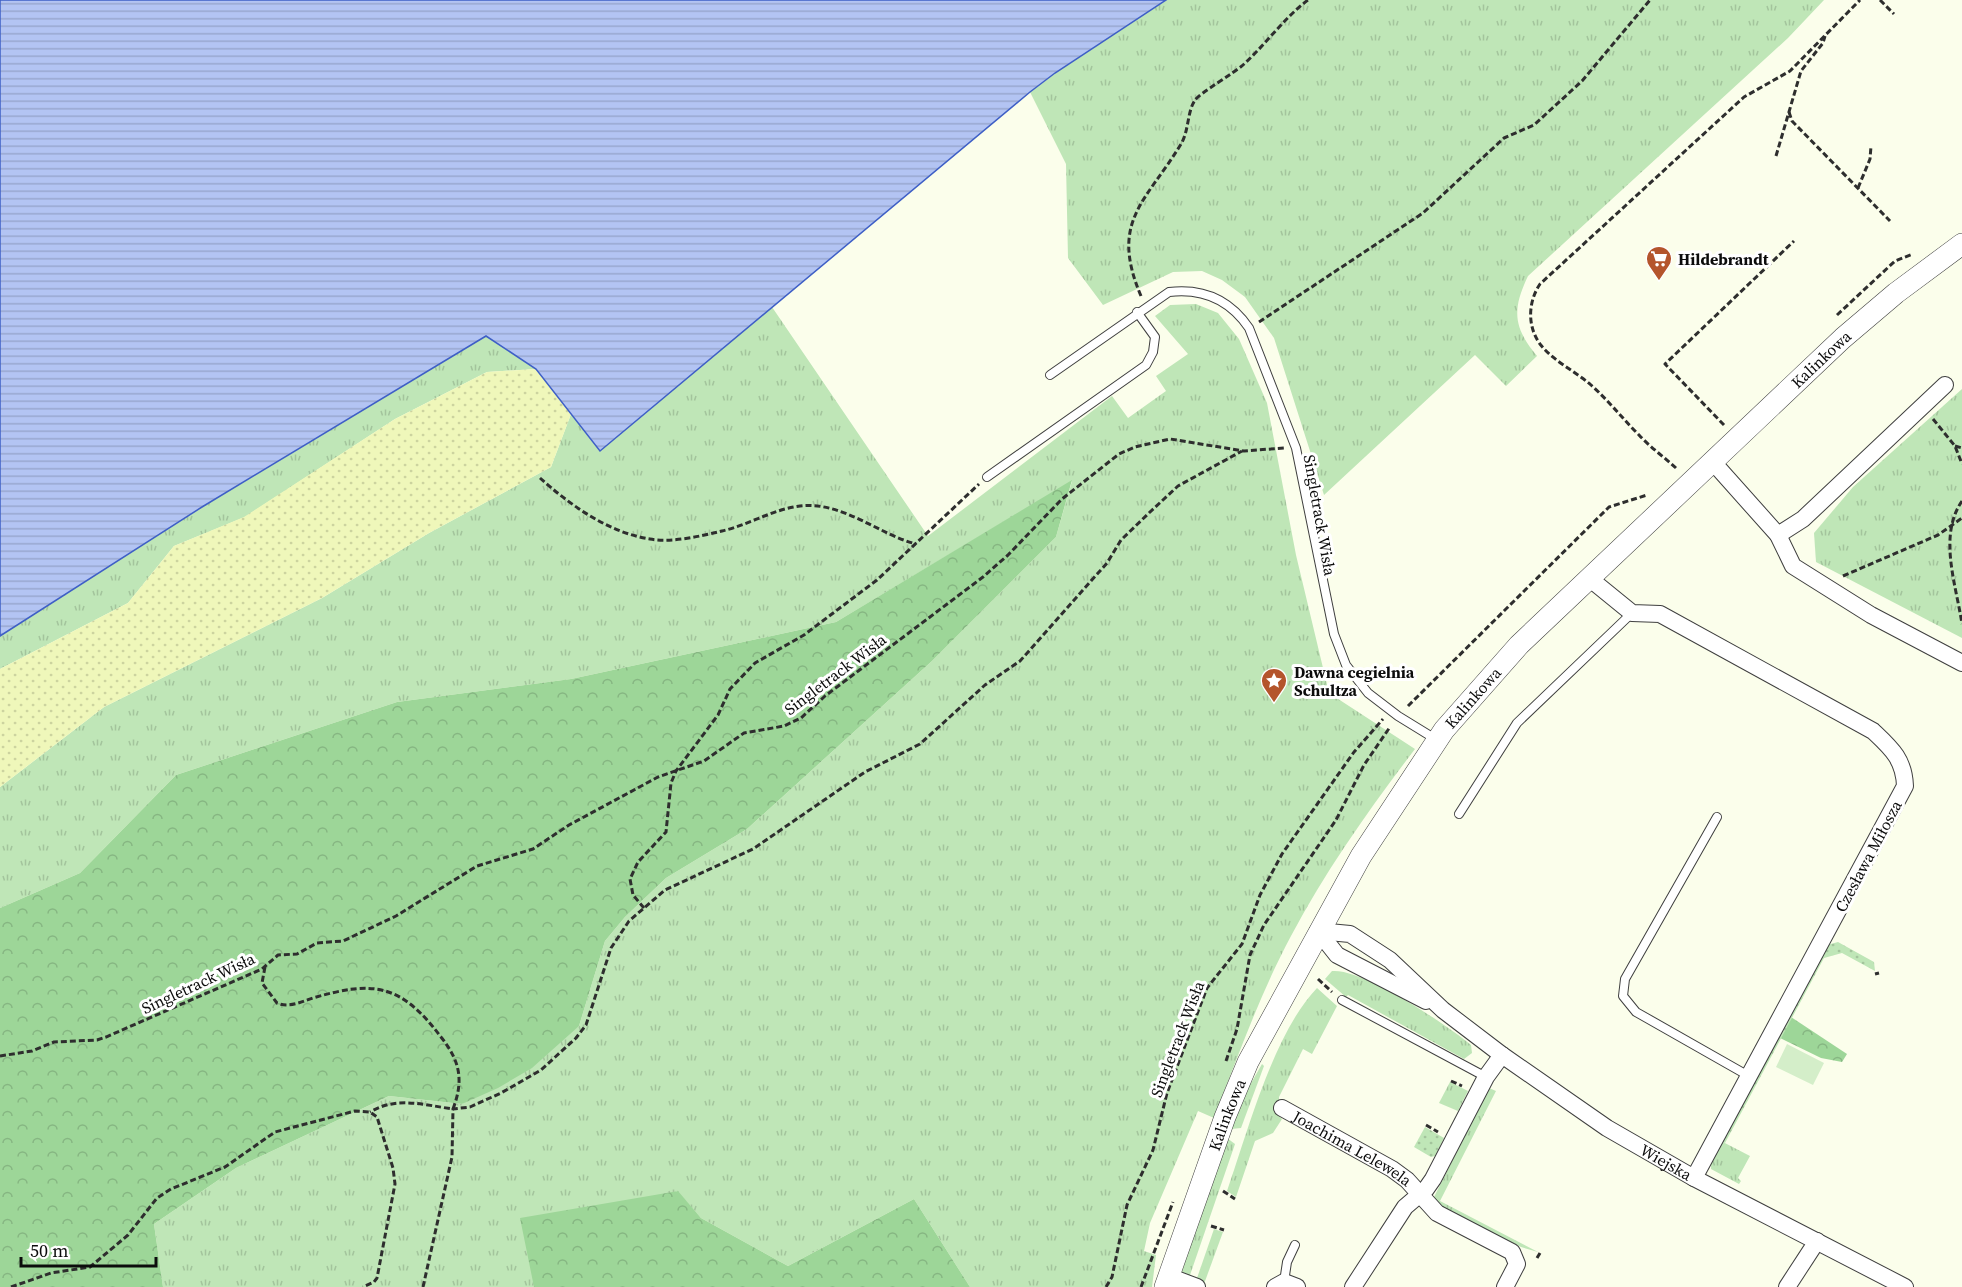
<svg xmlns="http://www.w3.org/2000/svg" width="1962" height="1287" viewBox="0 0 1962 1287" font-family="'Source Serif 4',serif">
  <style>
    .grass { fill: url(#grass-tufts) }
    .forest { fill: url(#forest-crowns) }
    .sand { fill: url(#sand-dots) }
    .park { fill: url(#park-dots) }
    .pitch { fill: #d4eec9 }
    .water { fill: url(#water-rules); stroke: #3e5fc6; stroke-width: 1.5 }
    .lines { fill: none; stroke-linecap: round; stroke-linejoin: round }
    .service-casing { stroke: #3f3f3f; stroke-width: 10 }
    .minor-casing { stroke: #3f3f3f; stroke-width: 18 }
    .tertiary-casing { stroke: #3f3f3f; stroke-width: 22 }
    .path { stroke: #2e2e2e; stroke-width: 3; stroke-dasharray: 6 3; stroke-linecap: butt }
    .service { stroke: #fff; stroke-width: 8 }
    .minor { stroke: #fff; stroke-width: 16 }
    .tertiary { stroke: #fff; stroke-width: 21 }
    .labels { text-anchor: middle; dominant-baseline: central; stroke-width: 6; stroke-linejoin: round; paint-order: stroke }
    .poi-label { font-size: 16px; font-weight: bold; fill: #0c0c0c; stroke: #fff; text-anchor: start }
    .street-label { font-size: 16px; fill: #0c0c0c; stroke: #fff }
  </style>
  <defs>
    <pattern id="grass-tufts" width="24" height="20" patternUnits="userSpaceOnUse" patternTransform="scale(1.5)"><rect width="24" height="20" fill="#bfe6b7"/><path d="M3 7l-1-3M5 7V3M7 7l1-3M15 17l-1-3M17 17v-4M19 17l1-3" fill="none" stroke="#a3c49c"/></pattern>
    <pattern id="forest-crowns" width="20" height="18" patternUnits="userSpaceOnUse" patternTransform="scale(1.5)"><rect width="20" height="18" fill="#9dd698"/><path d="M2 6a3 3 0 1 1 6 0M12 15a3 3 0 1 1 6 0" fill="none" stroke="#86b682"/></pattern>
    <pattern id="sand-dots" width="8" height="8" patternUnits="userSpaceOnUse" patternTransform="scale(1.5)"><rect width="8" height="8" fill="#eff7ba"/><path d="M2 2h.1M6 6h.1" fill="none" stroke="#ccd39f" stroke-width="1.8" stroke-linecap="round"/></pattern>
    <pattern id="park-dots" width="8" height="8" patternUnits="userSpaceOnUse" patternTransform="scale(1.5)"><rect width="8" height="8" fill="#bfe6b7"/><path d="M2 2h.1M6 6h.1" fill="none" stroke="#a3c49c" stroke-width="1.8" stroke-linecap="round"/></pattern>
    <pattern id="water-rules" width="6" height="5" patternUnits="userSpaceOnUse" patternTransform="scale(1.5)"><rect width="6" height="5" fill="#b3c4f3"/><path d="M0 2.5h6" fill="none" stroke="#99a7cf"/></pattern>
  </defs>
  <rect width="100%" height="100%" fill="#fbfeeb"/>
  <!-- grass -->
  <g class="grass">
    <path d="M 1166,0 L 1824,0 L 1788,38 L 1528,276 C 1512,310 1513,327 1537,356 L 1506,386 L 1475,355 L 1324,495 L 1274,338 L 1245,297 L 1222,280 L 1202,271 L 1173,272 L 1103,305 L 1068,258 L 1066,164 L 1030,92 L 1055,73 Z"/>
    <path d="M 1196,304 L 1218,313 L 1239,339 L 1267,403 L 1296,555 L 1329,693 L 1415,749 C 1370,808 1326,870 1291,936 C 1260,994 1238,1056 1214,1118 L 1198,1111 L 1150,1223 L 1144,1251 L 1156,1255 L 1152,1287 L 970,1287 L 914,1199 L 788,1266 L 701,1218 L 677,1191 L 534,1287 L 163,1287 L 154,1224 L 236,1168 L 389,1096 L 462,1104 L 579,1026 L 605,941 L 625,917 L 666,878 L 747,829 L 932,661 L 1056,537 L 1072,481 L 836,622 L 571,679 L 397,702 L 176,775 L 80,873 L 0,908 L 0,787 L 104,707 L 322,598 L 429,533 L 551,467 L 571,414 L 600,451 L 772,307 L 928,536 L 1112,396 L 1128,418 L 1166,391 L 1156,376 L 1188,354 L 1155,316 L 1170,305 Z"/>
    <polygon points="486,336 536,369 487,372 395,419 245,517 174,546 128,603 0,669 0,636 202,507"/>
    <polygon points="1962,389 1962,638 1816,562 1814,533 1853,487"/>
    <path d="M 1332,971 C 1363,968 1447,1025 1471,1045 L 1472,1053 L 1464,1059 L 1348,995 L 1346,997 L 1325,979 Z"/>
    <path d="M 1317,988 L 1337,1006 L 1312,1054 L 1303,1049 L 1279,1097 L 1279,1116 L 1282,1119 L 1273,1133 L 1255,1141 L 1236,1197 L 1227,1191 C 1248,1131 1273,1034 1317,988 Z"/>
    <polygon points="1262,1064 1264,1066 1241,1128 1231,1129 1242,1099"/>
    <polygon points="1450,1082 1468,1091 1458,1111 1439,1103"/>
    <polygon points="1489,1088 1496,1091 1440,1201 1538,1252 1521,1247 1437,1204 1434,1197"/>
    <polygon points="1227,1138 1235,1144 1189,1278 1181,1274"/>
    <polygon points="1721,1141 1750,1156 1738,1178 1741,1181 1739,1184 1711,1169 1711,1162"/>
    <polygon points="1214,1229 1223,1232 1204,1284 1196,1281"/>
  </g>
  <!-- forest -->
  <g class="forest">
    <polygon points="1072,480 1056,537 932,661 747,829 666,878 625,917 605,941 579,1026 532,1068 498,1088 462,1104 389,1096 236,1168 154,1224 163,1287 0,1287 0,908 80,873 176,775 397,702 571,679 836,622"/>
    <polygon points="1791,1017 1847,1054 1842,1062 1821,1058 1780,1038"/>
    <polygon points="678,1191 701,1218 788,1266 914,1199 970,1287 534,1287 520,1218"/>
  </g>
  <!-- sand -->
  <polygon class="sand" points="536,369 571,414 551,467 429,533 322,598 104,707 0,787 0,669 128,603 174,546 244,517 395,419 487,372"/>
  <!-- park -->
  <g class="park">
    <polygon points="1838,942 1874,962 1875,971 1842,953 1824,958 1725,1143 1721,1141 1827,945"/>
    <polygon points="1425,1127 1444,1138 1435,1156 1431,1157 1414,1147"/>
  </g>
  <!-- pitch -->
  <polygon class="pitch" points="1787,1044 1824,1063 1813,1085 1776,1067"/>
  <!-- water -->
  <polygon class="water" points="0,0 1166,0 1055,73 1030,92 600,451 536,369 486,336 202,507 0,636"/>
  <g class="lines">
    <defs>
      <g id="service">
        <path d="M 1050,375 L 1169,292 C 1203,288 1230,300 1249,328 L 1296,448 L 1334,634 L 1346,665 L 1368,693 L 1398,716 L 1437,740"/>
        <polyline points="987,477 1146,365 1153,352 1155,337 1137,312"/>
        <polyline points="1459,814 1517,723 1632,613"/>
        <polyline points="1717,817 1625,979 1623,996 1636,1012 1747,1075"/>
        <polyline points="1342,1000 1486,1077"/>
        <polyline points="1284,1282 1287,1262 1295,1245"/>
      </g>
      <g id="minor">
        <polyline points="1712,461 1778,535 1793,566 1871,615 1962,663"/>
        <polyline points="1778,535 1803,519 1945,385"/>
        <path d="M 1589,578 L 1632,613 L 1660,614 L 1873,731 C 1891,748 1904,759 1905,786 L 1694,1178"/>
        <path id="s1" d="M 1318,931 L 1350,934 L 1390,960 L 1443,1010 L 1502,1055 L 1607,1128 L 1694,1178 L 1905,1287"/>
        <polyline points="1318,931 1337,955 1426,1001"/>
        <path id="s2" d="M 1282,1108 L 1392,1169 L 1407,1180 L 1437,1213 L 1512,1252 L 1517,1264 L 1505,1287"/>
        <polyline points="1168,1276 1197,1287"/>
        <polyline points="1275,1287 1284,1282 1297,1287"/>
        <polyline points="1353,1287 1405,1207 1426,1189 1433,1179 1486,1077 1502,1055"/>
        <polyline points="1787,1287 1817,1241"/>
      </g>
      <g id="tertiary">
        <path id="s3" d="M 1165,1287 L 1225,1117 L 1248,1062 L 1361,856 L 1444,730 L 1519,645 L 1843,338 L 1896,293 L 1962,244"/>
      </g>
    </defs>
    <!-- service casing -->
    <use href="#service" class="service-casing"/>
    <!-- minor casing -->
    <use href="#minor" class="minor-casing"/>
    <!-- tertiary casing -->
    <use href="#tertiary" class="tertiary-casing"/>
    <!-- path -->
    <g class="path">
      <polyline points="1880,0 1894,14"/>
      <polyline points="1789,112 1792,121 1890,221"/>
      <polyline points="1776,156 1801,71 1823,43 1825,36"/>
      <polyline points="1858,188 1870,159 1871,146"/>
      <path d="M 1141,296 C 1109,221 1146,202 1181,144 C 1189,131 1187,112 1195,100 C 1200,93 1234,73 1243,65 C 1266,44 1284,18 1308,0"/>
      <polyline points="1837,315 1895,261 1913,254"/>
      <polyline points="1259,322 1423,213 1504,138 1534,125 1582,81 1650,0"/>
      <polyline points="1933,419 1955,446 1962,464"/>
      <polyline points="1724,425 1665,364 1794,241"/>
      <polyline points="1955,446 1962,448"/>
      <path d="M 1676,468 C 1664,457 1650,447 1639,435 C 1622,418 1608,400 1591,385 C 1575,371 1553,361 1540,344 C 1527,326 1528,302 1540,284 L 1744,97 L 1790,71 L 1860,0"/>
      <path d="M 540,478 C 570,505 609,533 650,539 C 672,543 701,536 722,531 C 748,525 774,509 800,506 C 842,501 878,534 916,544"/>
      <path d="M 1962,501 C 1938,536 1956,584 1962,624"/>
      <polyline points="1843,576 1938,535 1962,518"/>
      <polyline points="1408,706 1609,507 1647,495"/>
      <polyline points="644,908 633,895 630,879 638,862 666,832 671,783 676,771 718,715 730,689 755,663 804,635 877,580 979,484"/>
      <path d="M 265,967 L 262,983 L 277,1003 C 289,1008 301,1002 313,998 C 374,980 401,984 441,1037 C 460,1061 464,1080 453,1109 C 424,1105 397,1096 370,1112"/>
      <polyline points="1875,974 1879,973"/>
      <polyline points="1318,979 1332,992"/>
      <polyline points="0,1056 32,1051 54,1042 97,1040 106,1037 262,969 278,955 297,954 317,943 343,941 396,916 477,866 533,849 569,825 658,777 704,761 744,733 784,726 801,718 825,696 983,577 1008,555 1062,499 1119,454 1135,447 1170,439 1244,451 1284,448"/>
      <polyline points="1226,1061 1237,1029 1250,955 1264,925 1336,820 1364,765 1390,727"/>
      <polyline points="1451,1081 1462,1086"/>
      <polyline points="1426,1125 1438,1132"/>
      <polyline points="1223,1191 1235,1199"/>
      <polyline points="1211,1226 1224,1230"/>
      <polyline points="1537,1258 1540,1253"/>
      <polyline points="11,1287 51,1273 90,1267 128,1235 157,1198 171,1189 225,1167 275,1132 355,1111 370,1112 377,1117 393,1168 395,1184 377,1278 374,1282 363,1287"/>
      <polyline points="423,1287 452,1157 453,1109 470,1107 501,1093 541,1070 576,1038 586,1025 611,948 629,921 665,890 753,849 865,772 920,744 985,685 1020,661 1107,563 1121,540 1150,512 1178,486 1242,451"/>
      <polyline points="1106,1287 1112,1277 1127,1205 1153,1150 1167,1093 1207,988 1242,944 1260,895 1282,854 1354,752 1383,719"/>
      <polyline points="1141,1287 1173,1202"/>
    </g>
    <!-- service -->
    <use href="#service" class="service"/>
    <!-- minor -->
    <use href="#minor" class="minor"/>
    <!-- tertiary -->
    <use href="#tertiary" class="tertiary"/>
  </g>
  <!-- icons -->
  <defs>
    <symbol id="supermarket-pin" viewBox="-11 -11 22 30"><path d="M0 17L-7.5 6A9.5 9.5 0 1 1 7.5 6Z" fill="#b4552c" stroke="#fff"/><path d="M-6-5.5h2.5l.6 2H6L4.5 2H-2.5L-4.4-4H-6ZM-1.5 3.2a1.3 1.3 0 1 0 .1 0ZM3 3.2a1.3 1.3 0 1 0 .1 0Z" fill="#fff"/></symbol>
    <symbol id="sight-pin" viewBox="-11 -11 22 30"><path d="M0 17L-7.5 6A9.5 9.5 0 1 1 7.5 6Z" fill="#b4552c" stroke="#fff"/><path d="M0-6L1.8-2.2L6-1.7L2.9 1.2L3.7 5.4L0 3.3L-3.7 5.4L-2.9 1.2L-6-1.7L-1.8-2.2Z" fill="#fff"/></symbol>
  </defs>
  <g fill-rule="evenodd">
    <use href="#supermarket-pin" x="1644" y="244" width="30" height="40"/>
    <use href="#sight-pin" x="1259" y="666" width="30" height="40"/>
  </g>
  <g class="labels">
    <!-- poi labels -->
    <g class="poi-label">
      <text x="1678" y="259">Hildebrandt</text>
      <text x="1294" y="672">Dawna cegielnia<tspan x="1294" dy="18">Schultza</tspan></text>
    </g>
    <!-- street labels -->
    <g class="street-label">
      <text stroke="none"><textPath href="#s3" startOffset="1155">Kalinkowa</textPath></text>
      <text transform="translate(1320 515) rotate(80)">Singletrack Wisła</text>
      <text transform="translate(835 674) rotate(-37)">Singletrack Wisła</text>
      <text stroke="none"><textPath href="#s3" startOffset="669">Kalinkowa</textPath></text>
      <text transform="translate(1868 856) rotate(-62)">Czesława Miłosza</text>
      <text transform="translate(198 983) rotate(-25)">Singletrack Wisła</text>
      <text transform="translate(1177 1039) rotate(-69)">Singletrack Wisła</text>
      <text stroke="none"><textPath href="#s3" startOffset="183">Kalinkowa</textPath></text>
      <text stroke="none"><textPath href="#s2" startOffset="81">Joachima Lelewela</textPath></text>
      <text stroke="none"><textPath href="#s1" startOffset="423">Wiejska</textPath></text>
    </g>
  </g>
  <!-- scale -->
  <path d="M21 1257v9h135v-9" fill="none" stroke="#0c0c0c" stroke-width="3"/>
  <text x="30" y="1257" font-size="18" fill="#0c0c0c" stroke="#ffffff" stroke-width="4.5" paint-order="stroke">50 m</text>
</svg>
